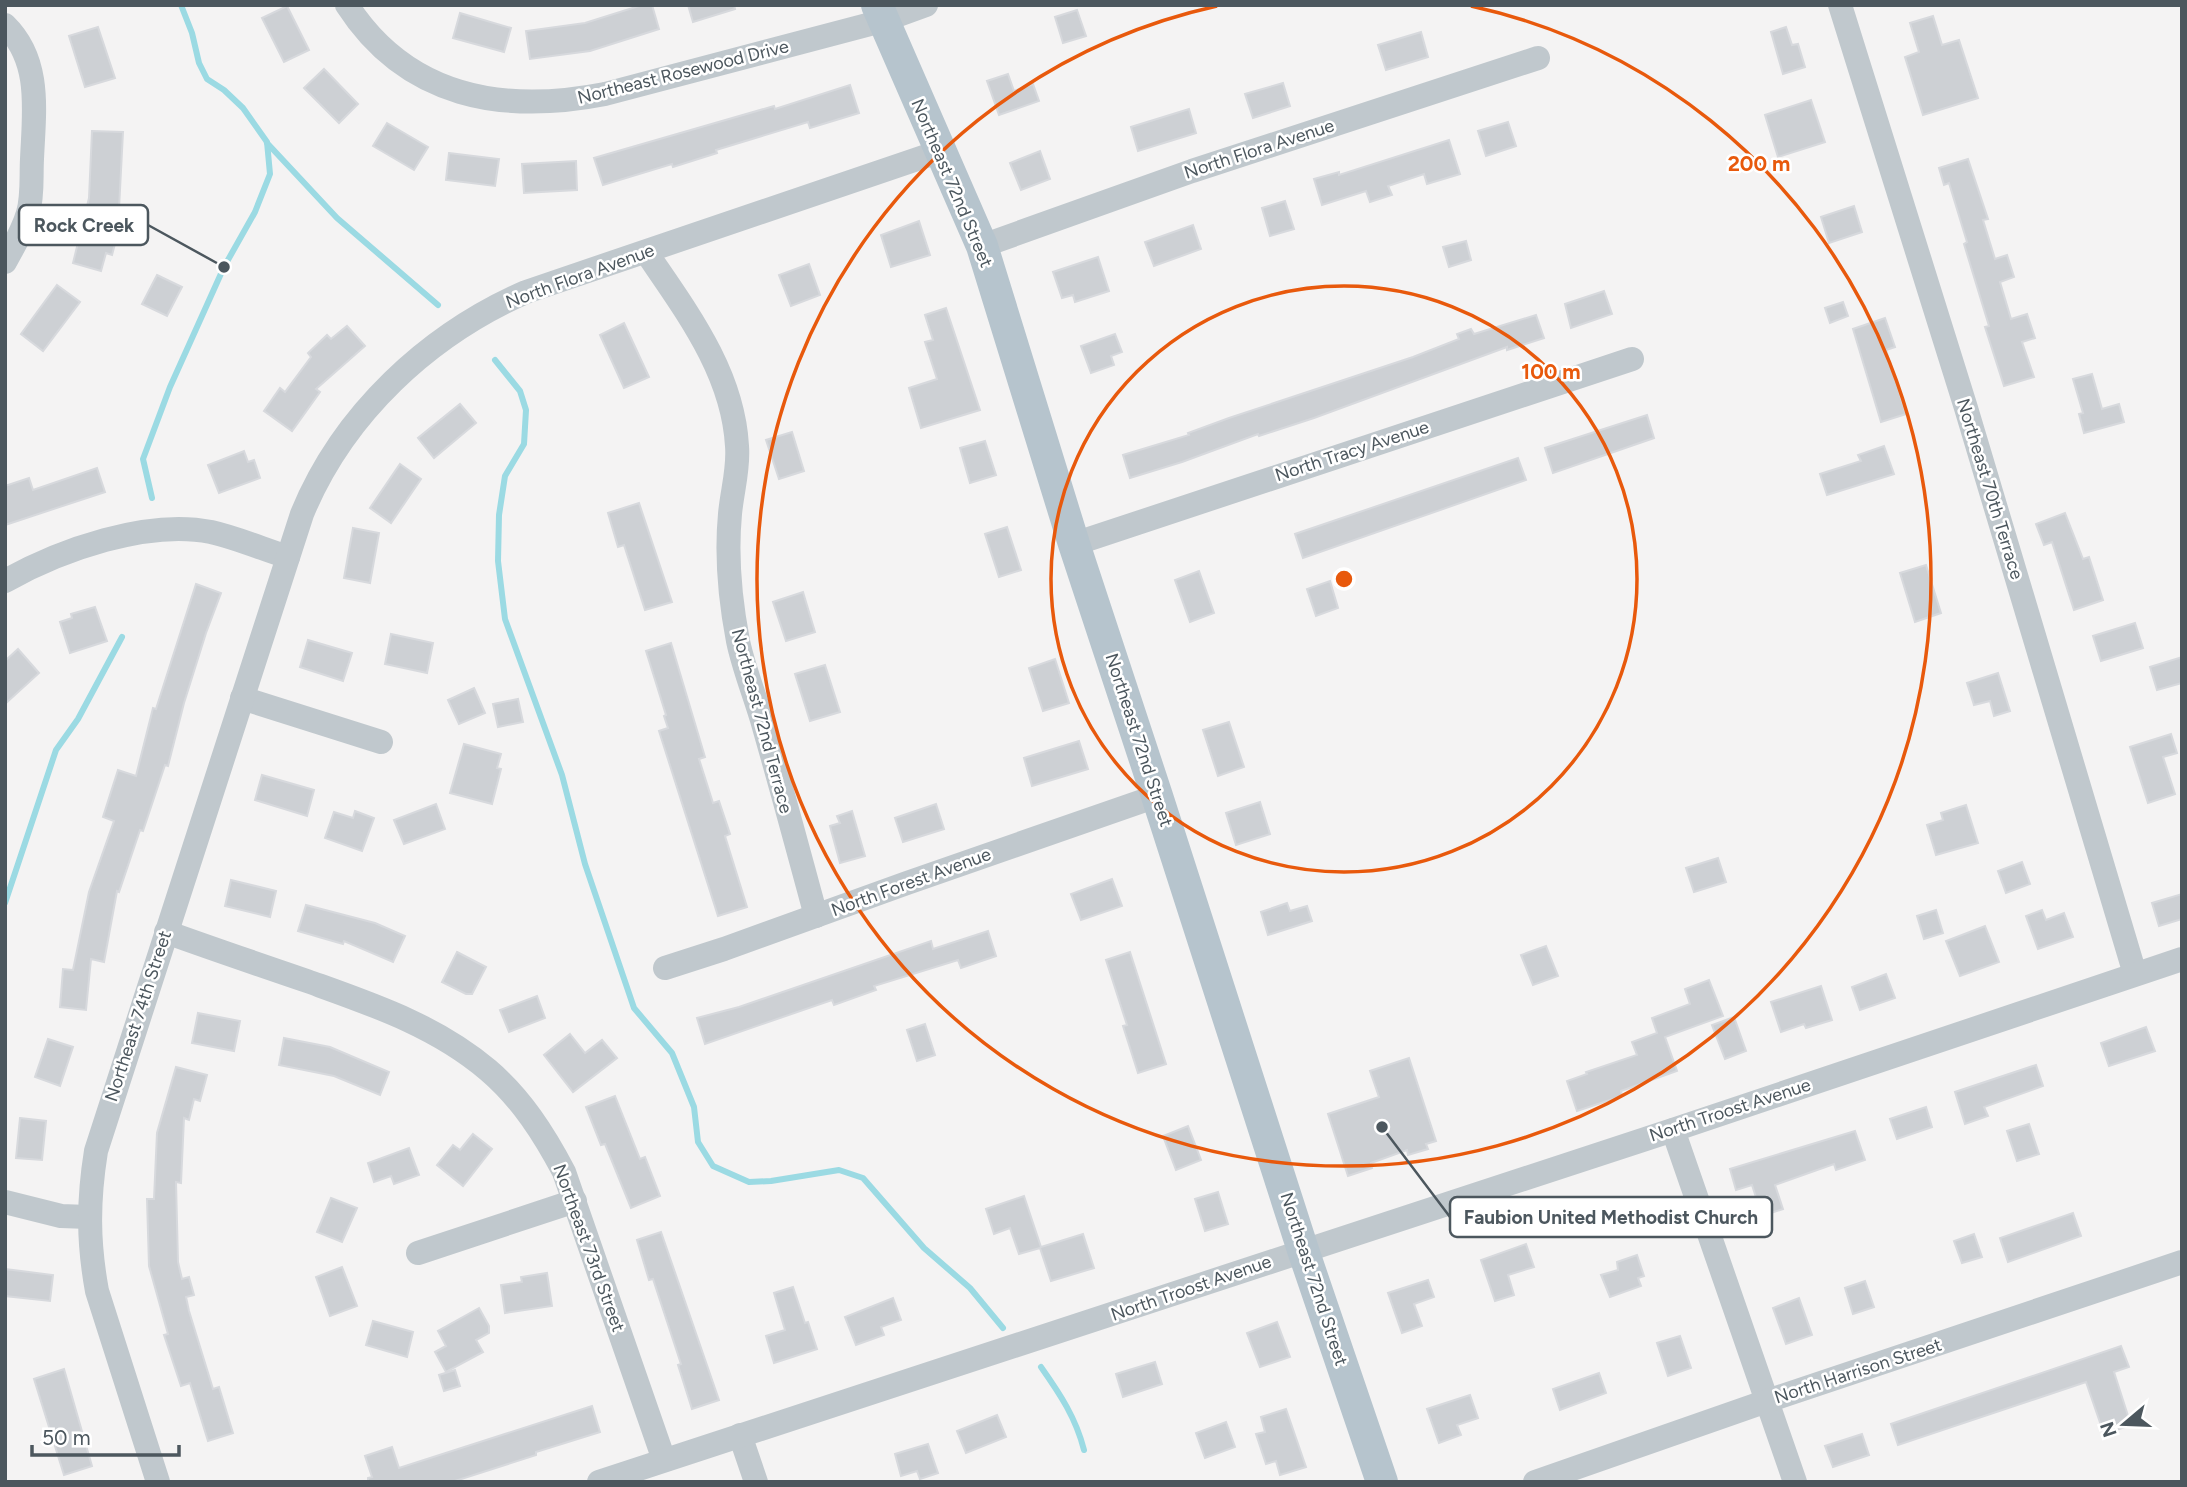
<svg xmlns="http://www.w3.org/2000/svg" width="2187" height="1487" viewBox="0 0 2187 1487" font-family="Figtree,sans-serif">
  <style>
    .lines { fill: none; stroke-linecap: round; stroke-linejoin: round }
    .stream { stroke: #9bdae3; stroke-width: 6 }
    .building { fill: #cdd0d4; stroke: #d7d9dd; stroke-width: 2 }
    .minor { stroke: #c0c8cd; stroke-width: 24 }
    .major { stroke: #b6c4cd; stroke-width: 32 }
    .ring { fill: none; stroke: #e8590c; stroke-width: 3.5 }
    .labels { text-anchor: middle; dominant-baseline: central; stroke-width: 5; stroke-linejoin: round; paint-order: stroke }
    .street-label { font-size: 18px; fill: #4c575e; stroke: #fff }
    .centre { fill: #e8590c; stroke: #fff; stroke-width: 3.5 }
    .ring-label { font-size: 21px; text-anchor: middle; font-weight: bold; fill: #e8590c; stroke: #fff; stroke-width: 5; stroke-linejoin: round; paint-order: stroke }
    .leader { fill: none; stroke: #4c575e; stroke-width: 2.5 }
    .callout-dot { fill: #4c575e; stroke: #fff; stroke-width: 2.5 }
    .callout { fill: #fff; stroke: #4c575e; stroke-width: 2.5 }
    .callout-label { font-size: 19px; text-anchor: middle; font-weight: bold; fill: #4c575e }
  </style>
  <rect width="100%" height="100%" fill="#f4f3f3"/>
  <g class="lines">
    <!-- stream -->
    <g class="stream">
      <polyline points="267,143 337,218 438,305"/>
      <polyline points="495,360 520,391 526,410 524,444 505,476 499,515 498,561 505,619 562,775 585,864 634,1008 672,1053 694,1107 698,1142 713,1166 749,1182 771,1181 839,1170 863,1178 924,1248 970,1288 1003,1328"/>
      <polyline points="152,498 143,459 170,387 224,267 255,212 270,174 267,142 243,108 224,90 207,79 199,63 192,33 181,5"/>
      <polyline points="5,903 56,750 78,719 122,637"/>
      <path d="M 1041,1367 C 1060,1394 1076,1418 1084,1450"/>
    </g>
  </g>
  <!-- building -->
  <g class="building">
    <polygon points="642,5 652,5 659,29 590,51 530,59 526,31 585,23"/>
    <polygon points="688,5 734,5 735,9 693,22"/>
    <polygon points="287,6 309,50 284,62 262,18"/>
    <polygon points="1077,10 1086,36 1063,43 1055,17"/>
    <polygon points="460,13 511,28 504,52 453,38"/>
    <polygon points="1933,16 1942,45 1959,40 1978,98 1923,115 1905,57 1919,52 1910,23"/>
    <polygon points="98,27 115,78 85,87 69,36"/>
    <polygon points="1786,27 1792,45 1798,44 1805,67 1783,74 1771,32"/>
    <polygon points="1421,32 1428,57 1386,70 1378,45"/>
    <polygon points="324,69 358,104 339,123 304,88"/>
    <polygon points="1008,74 1014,91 1033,84 1039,101 999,115 987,81"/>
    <polygon points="1283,83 1290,106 1253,118 1245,94"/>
    <polygon points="850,85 859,113 810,128 808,122 716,150 717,153 673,167 672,164 603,185 594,158 774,106 775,109"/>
    <polygon points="1811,100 1825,142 1778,157 1765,115"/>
    <polygon points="1189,109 1196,133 1138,151 1131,127"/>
    <polygon points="1508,122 1516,146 1486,156 1478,131"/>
    <polygon points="387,123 428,147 414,170 373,146"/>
    <polygon points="92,131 123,132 119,209 124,210 112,255 106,253 101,271 73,263 89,198"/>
    <polygon points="1449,140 1460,174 1427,184 1424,174 1388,186 1392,195 1370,202 1366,191 1322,205 1314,179 1339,172 1339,175"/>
    <polygon points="1040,151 1050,179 1021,190 1010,163"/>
    <polygon points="449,153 499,159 495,186 446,180"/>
    <polygon points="1968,159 1988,219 1983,220 1995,259 2007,255 2014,277 2000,282 2011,319 2027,314 2035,338 2022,342 2034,377 2004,386 1985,327 1989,326 1964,244 1967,242 1949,183 1944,185 1939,168"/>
    <polygon points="576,161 577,190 524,193 522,164"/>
    <polygon points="1285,201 1294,229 1270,236 1262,208"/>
    <polygon points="1854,206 1862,232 1829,243 1821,217"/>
    <polygon points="919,221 930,255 891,267 881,235"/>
    <polygon points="1193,225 1201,249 1154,266 1145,242"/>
    <polygon points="1466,241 1471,260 1449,267 1443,247"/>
    <polygon points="1098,257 1109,291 1075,302 1073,295 1062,298 1053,272"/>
    <polygon points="809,264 820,295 791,306 779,275"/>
    <polygon points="157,275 182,287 167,316 142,304"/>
    <polygon points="57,285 80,302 43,351 21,334"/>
    <polygon points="1604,291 1612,314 1571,328 1565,304"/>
    <polygon points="1843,302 1848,316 1830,323 1825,308"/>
    <polygon points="946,308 980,410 921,428 909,388 937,379 925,342 933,340 925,315"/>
    <polygon points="1536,315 1544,338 1507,350 1507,347 1314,418 1259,436 1258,434 1182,462 1130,478 1123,455 1189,435 1188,433 1229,418 1413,357 1459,339 1457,334 1471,329 1474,334"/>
    <polygon points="1885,318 1895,347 1886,350 1906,414 1881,422 1853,329"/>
    <polygon points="624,323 649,377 624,388 600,335"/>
    <polygon points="347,326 365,346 316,389 320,392 292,431 264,411 280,388 285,392 311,357 308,353 327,335 331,339"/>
    <polygon points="1115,334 1122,352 1111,356 1114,365 1091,373 1081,346"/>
    <polygon points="2092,374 2102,409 2119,404 2124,422 2084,433 2079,414 2083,413 2073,379"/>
    <polygon points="460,404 476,423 434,458 418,438"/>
    <polygon points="1647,415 1654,438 1553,473 1545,448"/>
    <polygon points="792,432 804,471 779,479 766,440"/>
    <polygon points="985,441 996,475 970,483 960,448"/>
    <polygon points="1884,446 1894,474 1827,495 1820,474 1861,461 1858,455"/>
    <polygon points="244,451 248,462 254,460 260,478 219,493 208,465"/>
    <polygon points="1518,458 1526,480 1303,558 1295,534"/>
    <polygon points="400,464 421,479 391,523 370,508"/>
    <polygon points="97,468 105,492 5,525 5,486 29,478 33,490"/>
    <polygon points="639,503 672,602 645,610 624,545 618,547 608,513"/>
    <polygon points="2065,513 2083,559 2089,557 2103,600 2074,610 2052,542 2044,545 2036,524"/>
    <polygon points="1007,527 1021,570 999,577 985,534"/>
    <polygon points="353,528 379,533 370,583 344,578"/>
    <polygon points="1926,565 1941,613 1915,622 1900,573"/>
    <polygon points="1199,571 1214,613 1190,622 1175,580"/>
    <polygon points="1330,581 1338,608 1316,616 1307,589"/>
    <polygon points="196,584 221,593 206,633 184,703 168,766 165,765 143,831 140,830 119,892 117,891 104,962 91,959 86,1010 60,1007 63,969 73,970 89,892 114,821 103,817 118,770 136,776 153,708 156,709"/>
    <polygon points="803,592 815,632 786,641 773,602"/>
    <polygon points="95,607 107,641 70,653 60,622 72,618 71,614"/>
    <polygon points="2135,623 2143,648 2101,661 2093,636"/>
    <polygon points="391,634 433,643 427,673 385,664"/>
    <polygon points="308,640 352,653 343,681 300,667"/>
    <polygon points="671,643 705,757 699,759 713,803 719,801 730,834 725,836 747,907 718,916 659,731 668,728 664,716 666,715 646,651"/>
    <polygon points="18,649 39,673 5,704 5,661"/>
    <polygon points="2182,657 2182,683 2157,690 2150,667"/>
    <polygon points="1055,659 1069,703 1043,711 1029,668"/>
    <polygon points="825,665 840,712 810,721 795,674"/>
    <polygon points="1998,673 2010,711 1994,716 1990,701 1974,705 1967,683"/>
    <polygon points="474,688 485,713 459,724 448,700"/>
    <polygon points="518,699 523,722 498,727 493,704"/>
    <polygon points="1229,722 1244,767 1218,776 1203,730"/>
    <polygon points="2171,734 2177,753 2163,757 2175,794 2148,803 2130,747"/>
    <polygon points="1079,741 1088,769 1032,786 1024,758"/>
    <polygon points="464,744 501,754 497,768 501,769 492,804 450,793"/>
    <polygon points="262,775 314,790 307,816 255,800"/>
    <polygon points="1260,802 1270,834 1236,845 1226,813"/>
    <polygon points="436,804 445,829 404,844 394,820"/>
    <polygon points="936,804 944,829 903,842 895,818"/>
    <polygon points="1966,805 1978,843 1936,855 1927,825 1943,820 1941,813"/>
    <polygon points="355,811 374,818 362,851 325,838 334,812 353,818"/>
    <polygon points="852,811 865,856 840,863 830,826 840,823 837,816"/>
    <polygon points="1718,858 1726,882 1694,892 1686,868"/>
    <polygon points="2022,862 2030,884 2006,893 1998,871"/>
    <polygon points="1112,879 1122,906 1081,920 1071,894"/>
    <polygon points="231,880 276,891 270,917 225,906"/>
    <polygon points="2182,894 2182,919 2159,926 2152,903"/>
    <polygon points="1287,903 1290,911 1307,906 1312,921 1268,935 1261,912"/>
    <polygon points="306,905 375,923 405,936 393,962 344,941 343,944 298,931"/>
    <polygon points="1936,910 1943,933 1924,939 1917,916"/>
    <polygon points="2042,910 2046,920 2064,913 2073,937 2038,949 2026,916"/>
    <polygon points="1985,926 1999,962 1960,976 1946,941"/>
    <polygon points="988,931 996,956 961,968 958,960 874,986 876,990 834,1005 832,1000 705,1044 697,1018 739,1007 931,941 933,949"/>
    <polygon points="1546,946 1558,976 1533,985 1521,955"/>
    <polygon points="457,952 486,967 472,994 466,994 442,982"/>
    <polygon points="1130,952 1166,1064 1138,1073 1123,1026 1127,1025 1106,960"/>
    <polygon points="1886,974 1895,998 1860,1010 1852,987"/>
    <polygon points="1709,980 1723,1016 1665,1037 1677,1071 1621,1091 1622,1096 1577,1111 1567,1081 1587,1074 1586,1072 1637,1055 1632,1042 1657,1033 1652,1018 1690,1004 1685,989"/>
    <polygon points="1821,986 1832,1020 1806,1028 1804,1024 1781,1032 1771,1002"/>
    <polygon points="537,996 545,1018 509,1032 500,1010"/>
    <polygon points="198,1013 240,1021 234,1051 192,1043"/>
    <polygon points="1734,1017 1746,1051 1725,1059 1712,1025"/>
    <polygon points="925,1024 935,1055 917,1061 907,1030"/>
    <polygon points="2146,1027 2155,1051 2109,1066 2101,1043"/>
    <polygon points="570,1034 585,1053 602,1040 617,1058 573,1092 544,1055"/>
    <polygon points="284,1038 330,1047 389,1072 380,1095 334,1076 279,1065"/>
    <polygon points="48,1039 73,1047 60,1086 35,1077"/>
    <polygon points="1409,1058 1436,1141 1426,1144 1428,1149 1408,1155 1407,1150 1371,1163 1372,1168 1348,1176 1328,1114 1379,1097 1370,1071"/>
    <polygon points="2036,1065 2043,1086 1984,1107 1988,1116 1965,1124 1955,1092"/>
    <polygon points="176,1067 207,1075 200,1101 194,1099 189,1120 184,1118 181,1183 176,1182 178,1262 182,1279 189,1277 194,1295 186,1297 189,1311 213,1389 219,1387 233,1433 208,1441 190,1383 181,1386 164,1335 168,1334 149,1266 147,1199 154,1199 157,1133"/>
    <polygon points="615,1096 640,1159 645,1157 660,1196 631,1208 605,1144 601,1145 586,1107"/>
    <polygon points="1926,1107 1932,1127 1897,1139 1890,1119"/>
    <polygon points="20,1118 46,1121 42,1160 16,1158"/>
    <polygon points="2029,1124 2039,1154 2017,1161 2007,1131"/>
    <polygon points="1188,1126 1201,1160 1176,1170 1163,1136"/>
    <polygon points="1855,1131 1865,1160 1836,1170 1834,1164 1775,1185 1783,1209 1762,1216 1752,1185 1736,1190 1730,1169"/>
    <polygon points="473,1134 492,1149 463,1186 437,1165 453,1145 460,1150"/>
    <polygon points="409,1148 419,1175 394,1184 391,1176 374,1182 368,1163"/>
    <polygon points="1218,1192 1228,1224 1205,1231 1195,1199"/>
    <polygon points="1024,1196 1041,1247 1083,1234 1094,1268 1051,1281 1040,1248 1019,1254 1010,1228 994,1234 986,1209"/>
    <polygon points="331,1198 357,1208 342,1242 317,1232"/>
    <polygon points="2073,1213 2081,1236 2008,1262 2000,1238"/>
    <polygon points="661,1232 719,1400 692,1409 678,1365 681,1364 653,1279 649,1280 637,1240"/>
    <polygon points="1974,1234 1982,1257 1962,1263 1954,1241"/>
    <polygon points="1526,1244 1534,1267 1508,1275 1514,1295 1495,1301 1481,1260"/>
    <polygon points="1637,1255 1644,1276 1638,1278 1641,1286 1610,1297 1601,1275 1618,1270 1617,1262"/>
    <polygon points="342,1267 357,1306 330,1316 316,1277"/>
    <polygon points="5,1269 53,1275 50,1301 5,1296"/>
    <polygon points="547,1273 552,1306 505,1313 501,1285 522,1282 521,1277"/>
    <polygon points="1428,1280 1434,1297 1414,1304 1422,1326 1402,1333 1388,1293"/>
    <polygon points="1865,1281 1874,1307 1853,1314 1845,1288"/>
    <polygon points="793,1287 805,1323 808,1322 817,1349 774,1363 766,1336 785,1330 774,1293"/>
    <polygon points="893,1298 901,1320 881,1327 884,1335 856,1345 845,1317"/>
    <polygon points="1799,1298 1812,1335 1786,1344 1773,1308"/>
    <polygon points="479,1308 489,1326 489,1333 476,1340 483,1352 446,1372 435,1352 446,1346 438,1331"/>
    <polygon points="373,1321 413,1332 407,1357 366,1345"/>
    <polygon points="1277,1322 1290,1357 1260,1367 1247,1333"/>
    <polygon points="1680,1336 1691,1368 1668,1376 1657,1343"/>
    <polygon points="2121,1346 2129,1367 2114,1372 2131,1425 2104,1434 2086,1382 1898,1445 1891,1424"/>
    <polygon points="1155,1362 1162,1384 1123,1397 1116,1374"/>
    <polygon points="64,1369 92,1466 64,1475 34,1379"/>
    <polygon points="455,1370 460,1386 444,1391 439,1375"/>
    <polygon points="1599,1373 1606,1393 1560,1410 1553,1389"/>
    <polygon points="1470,1395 1478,1418 1457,1425 1461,1435 1439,1443 1427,1409"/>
    <polygon points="592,1406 600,1432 536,1452 536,1455 452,1482 368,1482 368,1478 372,1477 365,1456 392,1447 399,1468"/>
    <polygon points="1286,1409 1306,1467 1280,1475 1276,1461 1266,1464 1256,1434 1265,1432 1261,1417"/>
    <polygon points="997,1415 1006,1437 966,1453 957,1431"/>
    <polygon points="1226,1422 1235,1447 1205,1458 1196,1433"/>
    <polygon points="1862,1434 1869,1455 1833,1467 1825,1446"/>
    <polygon points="928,1444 938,1473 920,1479 917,1471 901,1476 895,1454"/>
  </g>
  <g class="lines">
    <!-- minor -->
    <g class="minor">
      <path d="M 347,5 C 407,98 503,114 605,94 L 882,21 L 926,5"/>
      <polyline points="1840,5 1966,408 2135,974"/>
      <path d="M 5,25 C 42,61 34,112 32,159 C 31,177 33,195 28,213 C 23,230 14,246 5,262"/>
      <polyline points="982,246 1192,171 1538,58"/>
      <path d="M 646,252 C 686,311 733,372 737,446 C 739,469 732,491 730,514 C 726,556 730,599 738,641 C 744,670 756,698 764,727 C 782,790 799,853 816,916"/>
      <polyline points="1074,544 1632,359"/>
      <path d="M 5,581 C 60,550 148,519 211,532 C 237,538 263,549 288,557"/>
      <polyline points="242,698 381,742"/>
      <path d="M 166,932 C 213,949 260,965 307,981 C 371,1004 435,1025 488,1070 C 521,1098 544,1134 564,1172 L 664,1460"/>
      <polyline points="665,968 724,949 907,883 1157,796"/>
      <polyline points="1673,1130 1795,1482"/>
      <polyline points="5,1202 61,1216 88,1217"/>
      <polyline points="418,1253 575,1201"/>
      <polyline points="740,1435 756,1482"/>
      <path d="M 158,1482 L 97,1291 C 88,1242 88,1201 96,1151 L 302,514 C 343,414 428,335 526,292 L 941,151"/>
      <polyline points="599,1482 1673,1130 2182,959"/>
      <polyline points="1535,1482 1767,1401 2182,1262"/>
    </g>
    <!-- major -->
    <polyline class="major" points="877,5 982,246 1074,544 1157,796 1303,1250 1382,1482"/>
  </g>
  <!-- distance rings -->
  <g class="ring">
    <circle cx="1344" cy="579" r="293"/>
    <path d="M1471 6A587 587 0 1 1 1217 6"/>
  </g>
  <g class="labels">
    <!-- street labels -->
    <g class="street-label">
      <text transform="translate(683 72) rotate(-14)">Northeast Rosewood Drive</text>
      <text transform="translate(1259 149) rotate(-18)">North Flora Avenue</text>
      <text transform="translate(952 183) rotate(67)">Northeast 72nd Street</text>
      <text transform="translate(580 276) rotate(-20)">North Flora Avenue</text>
      <text transform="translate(1352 451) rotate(-18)">North Tracy Avenue</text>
      <text transform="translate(1990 489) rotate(73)">Northeast 70th Terrace</text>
      <text transform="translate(762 721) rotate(75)">Northeast 72nd Terrace</text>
      <text transform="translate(1139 740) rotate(72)">Northeast 72nd Street</text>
      <text transform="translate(911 882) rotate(-20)">North Forest Avenue</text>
      <text transform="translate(138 1016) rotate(-72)">Northeast 74th Street</text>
      <text transform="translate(1730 1110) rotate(-18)">North Troost Avenue</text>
      <text transform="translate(589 1248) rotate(70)">Northeast 73rd Street</text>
      <text transform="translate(1314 1279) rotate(72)">Northeast 72nd Street</text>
      <text transform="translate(1191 1288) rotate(-19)">North Troost Avenue</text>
      <text transform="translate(1858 1371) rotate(-18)">North Harrison Street</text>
    </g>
  </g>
  <circle cx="1344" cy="579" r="10" class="centre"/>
  <g class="ring-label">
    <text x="1759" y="171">200 m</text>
    <text x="1551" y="379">100 m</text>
  </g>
  <!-- callouts -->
  <path class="leader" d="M224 267L148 225M1382 1127L1450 1217"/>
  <g class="callout-dot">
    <circle cx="224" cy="267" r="7"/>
    <circle cx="1382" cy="1127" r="7"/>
  </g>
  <g class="callout">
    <rect x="19" y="205" width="129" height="40" rx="7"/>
    <rect x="1450" y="1197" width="322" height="40" rx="7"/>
  </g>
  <g class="callout-label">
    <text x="84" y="232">Rock Creek</text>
    <text x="1611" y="1224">Faubion United Methodist Church</text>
  </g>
  <!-- border -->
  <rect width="2187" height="1487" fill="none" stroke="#4c575e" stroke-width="14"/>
  <!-- north arrow -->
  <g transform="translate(2124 1424) rotate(251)" stroke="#ffffff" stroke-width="5" paint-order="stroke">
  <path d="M0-5L12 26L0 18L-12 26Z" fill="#4c575e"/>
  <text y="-10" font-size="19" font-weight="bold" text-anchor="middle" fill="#4c575e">N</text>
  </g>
  <!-- scale -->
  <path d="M32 1445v10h147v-10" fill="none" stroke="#4c575e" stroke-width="3.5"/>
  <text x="42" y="1445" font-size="21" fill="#4c575e" stroke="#ffffff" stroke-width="5" paint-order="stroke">50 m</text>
</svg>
